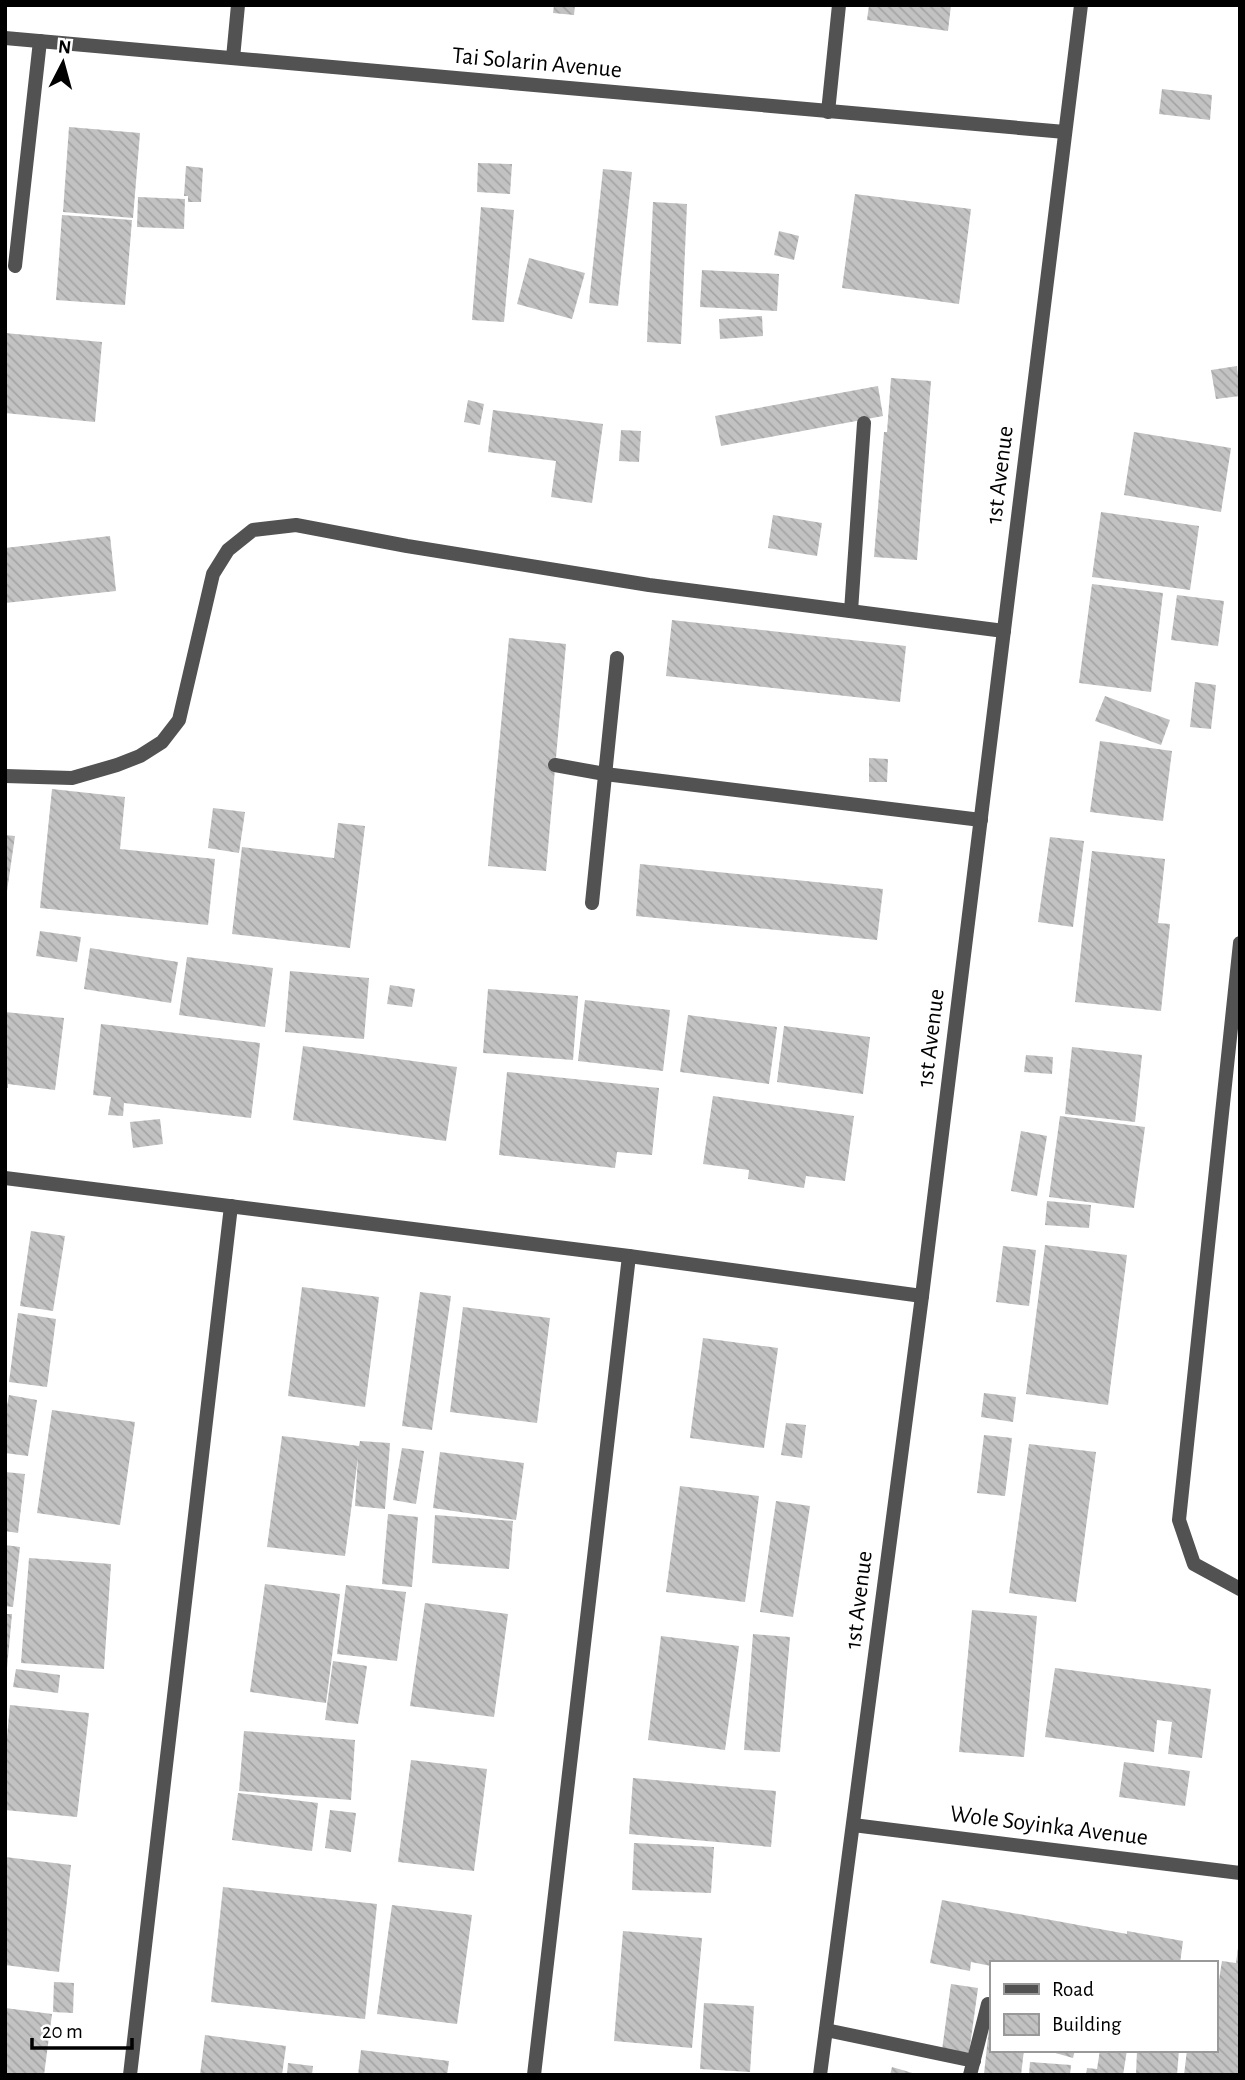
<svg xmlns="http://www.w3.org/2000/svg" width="1245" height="2080" viewBox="0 0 1245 2080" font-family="'Alegreya Sans',sans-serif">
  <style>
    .building { fill: url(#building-back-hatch) }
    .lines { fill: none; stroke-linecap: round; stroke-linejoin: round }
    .service { stroke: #525252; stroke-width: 14 }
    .minor { stroke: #525252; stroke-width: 14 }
    .tertiary { stroke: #525252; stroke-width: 14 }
    .labels { text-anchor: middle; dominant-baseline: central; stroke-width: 7; stroke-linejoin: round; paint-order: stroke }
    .street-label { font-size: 24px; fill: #000; stroke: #fff }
  </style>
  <defs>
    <pattern id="building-back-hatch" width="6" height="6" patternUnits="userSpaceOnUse" patternTransform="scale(1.75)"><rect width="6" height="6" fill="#c2c2c2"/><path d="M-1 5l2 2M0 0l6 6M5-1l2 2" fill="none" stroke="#a5a5a5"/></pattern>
  </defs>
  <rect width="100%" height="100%" fill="#fff"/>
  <!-- building -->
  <g class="building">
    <polygon points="554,5 575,5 574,15 553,13"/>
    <polygon points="869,5 951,5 948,31 867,20"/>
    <polygon points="1162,89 1212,95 1210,120 1159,114"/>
    <polygon points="69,127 140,133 133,218 63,212"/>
    <polygon points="478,163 512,164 510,194 477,192"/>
    <polygon points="186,166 203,168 201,202 188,202 188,196 184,196"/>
    <polygon points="603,169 632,172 618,306 589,303"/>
    <polygon points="855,194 971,209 959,304 842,288"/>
    <polygon points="138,197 185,199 184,229 137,227"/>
    <polygon points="653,202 687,204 681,344 647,342"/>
    <polygon points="481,207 514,210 504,322 472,320"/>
    <polygon points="62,215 132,220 125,305 56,300"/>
    <polygon points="779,231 799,236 794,260 774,255"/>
    <polygon points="529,258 585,273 572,319 517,304"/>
    <polygon points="702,270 779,274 777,311 700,307"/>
    <polygon points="762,316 763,336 720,339 719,319"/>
    <polygon points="5,333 102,342 95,422 5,413"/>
    <polygon points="1237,366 1240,396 1216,399 1211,370"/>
    <polygon points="891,378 931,381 917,560 874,557 884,432 887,432"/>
    <polygon points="878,386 883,416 721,446 715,416"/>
    <polygon points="468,400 484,404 480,425 464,422"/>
    <polygon points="493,410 603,424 592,503 551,497 556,461 488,452"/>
    <polygon points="621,430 641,431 639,462 619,461"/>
    <polygon points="1134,432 1231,448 1221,512 1124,495"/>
    <polygon points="1101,512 1199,526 1190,590 1092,577"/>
    <polygon points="773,515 822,523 817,556 768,548"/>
    <polygon points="110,536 116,591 5,603 5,548"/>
    <polygon points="1092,584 1163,593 1151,692 1079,683"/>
    <polygon points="1177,595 1224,601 1218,646 1171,640"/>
    <polygon points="672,620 906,646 900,702 666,676"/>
    <polygon points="509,638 566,644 546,871 488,866"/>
    <polygon points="1195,682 1216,685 1211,729 1190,727"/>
    <polygon points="1105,696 1170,720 1161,745 1095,721"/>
    <polygon points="1100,741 1172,751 1163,821 1090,812"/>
    <polygon points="869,758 888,759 887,782 869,782"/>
    <polygon points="52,789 125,797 120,849 215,859 208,925 40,908"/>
    <polygon points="213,808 245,812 239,853 208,848"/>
    <polygon points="338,823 365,826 350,948 232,934 242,847 334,858"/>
    <polygon points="5,835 15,836 7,891 5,891"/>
    <polygon points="1050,837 1084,841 1073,927 1038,922"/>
    <polygon points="1092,851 1165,859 1158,923 1170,924 1161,1011 1075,1002"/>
    <polygon points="640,864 883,889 877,940 636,916"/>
    <polygon points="40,931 81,937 77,962 36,956"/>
    <polygon points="90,948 178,962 171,1003 84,989"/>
    <polygon points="187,957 273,968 265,1027 179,1015"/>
    <polygon points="290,971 369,978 364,1039 285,1032"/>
    <polygon points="390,985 415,989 412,1007 387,1004"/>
    <polygon points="488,989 578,996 573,1060 483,1053"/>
    <polygon points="585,1000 670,1010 663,1071 578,1061"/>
    <polygon points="5,1012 64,1018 55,1090 8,1084 8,1088 5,1087"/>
    <polygon points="688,1015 777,1027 769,1084 680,1072"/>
    <polygon points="101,1024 260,1043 251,1118 124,1103 123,1116 108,1115 111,1097 93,1095"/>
    <polygon points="784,1026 870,1037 863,1094 777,1082"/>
    <polygon points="303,1046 457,1067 446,1141 293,1120"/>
    <polygon points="1072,1047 1142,1055 1135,1122 1065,1114"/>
    <polygon points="1026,1055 1053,1057 1052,1074 1024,1072"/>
    <polygon points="507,1072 659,1088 652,1155 617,1152 615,1168 499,1155"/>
    <polygon points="713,1096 854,1116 845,1181 806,1176 804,1188 748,1179 749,1170 703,1164"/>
    <polygon points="1060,1116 1145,1127 1134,1208 1049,1197"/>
    <polygon points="160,1119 163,1144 133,1148 130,1122"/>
    <polygon points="1021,1131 1047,1136 1037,1196 1011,1191"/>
    <polygon points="1047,1201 1091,1205 1089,1228 1045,1225"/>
    <polygon points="31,1231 65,1236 53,1311 20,1306"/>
    <polygon points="1045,1245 1127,1255 1108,1405 1026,1394"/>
    <polygon points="1003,1246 1036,1250 1029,1306 996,1302"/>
    <polygon points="302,1287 379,1297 365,1407 288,1396"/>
    <polygon points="420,1292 451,1296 432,1430 402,1426"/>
    <polygon points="463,1307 550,1318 537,1423 450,1412"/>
    <polygon points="18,1313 56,1319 47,1387 9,1382"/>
    <polygon points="703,1338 778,1348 764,1448 690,1438"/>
    <polygon points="984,1393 1016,1397 1013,1422 981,1417"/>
    <polygon points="9,1395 37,1400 28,1456 5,1453 5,1417"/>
    <polygon points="52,1410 135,1422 120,1525 37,1513"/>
    <polygon points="786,1423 806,1425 802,1458 781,1455"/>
    <polygon points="984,1435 1012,1438 1005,1496 977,1493"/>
    <polygon points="282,1436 359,1446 360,1441 390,1443 385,1509 355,1506 358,1457 345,1556 267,1547"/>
    <polygon points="1029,1444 1096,1452 1076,1602 1009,1593"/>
    <polygon points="402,1448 424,1451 416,1504 393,1500"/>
    <polygon points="440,1452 524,1463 516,1520 433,1508"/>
    <polygon points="5,1472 25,1474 18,1533 5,1531"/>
    <polygon points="680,1486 759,1496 745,1602 666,1592"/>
    <polygon points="776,1501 810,1506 793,1617 760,1612"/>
    <polygon points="388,1514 418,1517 412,1587 382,1584"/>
    <polygon points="435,1515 513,1521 509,1569 432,1563"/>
    <polygon points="5,1545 20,1547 13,1607 5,1606"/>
    <polygon points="29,1558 111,1564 104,1669 21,1663"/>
    <polygon points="265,1584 340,1594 326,1703 250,1692"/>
    <polygon points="346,1585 406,1592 397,1661 337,1654"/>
    <polygon points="425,1603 508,1614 494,1717 410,1706"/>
    <polygon points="972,1610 1037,1616 1024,1757 959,1752"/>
    <polygon points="5,1614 12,1614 7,1668 5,1668"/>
    <polygon points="753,1634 790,1637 780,1752 744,1750"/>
    <polygon points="661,1636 739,1646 725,1750 648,1740"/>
    <polygon points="333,1661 367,1666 358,1724 325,1720"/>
    <polygon points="1055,1668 1211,1689 1202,1758 1168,1754 1172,1722 1157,1720 1154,1752 1045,1737"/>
    <polygon points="16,1669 60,1675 58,1693 13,1687"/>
    <polygon points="10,1705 89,1713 77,1817 5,1810 5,1758"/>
    <polygon points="244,1731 355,1740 351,1800 239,1791"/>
    <polygon points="411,1760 487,1769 474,1871 398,1862"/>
    <polygon points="1124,1762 1190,1771 1185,1806 1119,1797"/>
    <polygon points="633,1778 776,1791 771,1847 629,1834"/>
    <polygon points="238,1793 318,1803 312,1851 232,1840"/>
    <polygon points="330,1810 356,1813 351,1852 325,1848"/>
    <polygon points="634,1843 714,1847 711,1893 632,1890"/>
    <polygon points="5,1857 71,1865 59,1972 5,1965"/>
    <polygon points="223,1887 377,1904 365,2019 211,2002"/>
    <polygon points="942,1900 1127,1934 1127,1931 1183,1941 1180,1963 991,1963 991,1966 971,1962 970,1971 930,1963"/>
    <polygon points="392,1905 472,1915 457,2024 377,2014"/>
    <polygon points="623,1931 702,1938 692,2048 614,2041"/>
    <polygon points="1238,1948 1240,1948 1240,2075 1184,2075 1187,2050 1215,2050 1215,2005 1222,1961 1236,1963"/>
    <polygon points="54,1982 74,1983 73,2013 53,2012"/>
    <polygon points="951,1984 978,1988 969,2053 942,2050"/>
    <polygon points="704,2003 754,2006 750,2072 700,2069"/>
    <polygon points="5,2008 52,2014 44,2075 5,2075"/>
    <polygon points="989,2028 991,2028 991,2050 1024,2050 1021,2075 984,2074"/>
    <polygon points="205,2035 286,2046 282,2075 200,2075"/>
    <polygon points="361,2050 449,2061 447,2075 358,2075"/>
    <polygon points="1045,2050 1075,2050 1073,2058"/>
    <polygon points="1100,2050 1127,2050 1123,2075 1086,2075 1087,2068 1097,2069"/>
    <polygon points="1137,2050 1179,2050 1177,2075 1136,2075"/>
    <polygon points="1030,2062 1071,2065 1070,2075 1029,2075"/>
    <polygon points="288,2063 313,2066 312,2075 287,2075"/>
    <polygon points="892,2067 916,2074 916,2075 890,2075"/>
  </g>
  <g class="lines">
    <!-- service -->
    <g class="service">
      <polyline points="233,58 238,5"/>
      <polyline points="828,112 839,5"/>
      <polyline points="15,266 40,41"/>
      <polyline points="851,611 864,423"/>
      <polyline points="555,765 605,774 981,820"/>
      <polyline points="592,903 617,658"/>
      <polyline points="826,2030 974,2061"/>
      <polyline points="970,2075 988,2004"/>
    </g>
    <!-- minor -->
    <g class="minor">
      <polyline points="5,38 1065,132"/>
      <polyline points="5,776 72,778 117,765 140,756 162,742 179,720 213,574 228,550 253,530 296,525 407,546 649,585 1004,631"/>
      <polyline points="1240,943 1179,1520 1194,1564 1240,1589"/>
      <polyline points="5,1178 629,1256 922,1296"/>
      <polyline points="853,1825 1240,1873"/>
      <polyline points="130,2075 231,1206"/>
      <polyline points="534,2075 629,1256"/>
    </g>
    <!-- tertiary -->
    <polyline class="tertiary" points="820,2075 922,1296 1081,5"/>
  </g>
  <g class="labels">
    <!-- street labels -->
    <g class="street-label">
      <text transform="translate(537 63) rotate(5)">Tai Solarin Avenue</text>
      <text transform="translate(1000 475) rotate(-83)">1st Avenue</text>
      <text transform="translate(931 1038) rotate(-83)">1st Avenue</text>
      <text transform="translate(859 1600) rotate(-83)">1st Avenue</text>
      <text transform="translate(1049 1826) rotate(7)">Wole Soyinka Avenue</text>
    </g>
  </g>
  <!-- border -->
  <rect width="1245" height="2080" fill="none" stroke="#000000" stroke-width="14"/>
  <!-- legend -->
  <rect x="990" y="1961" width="228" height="91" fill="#ffffff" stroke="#999999" stroke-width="2"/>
  <rect x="1004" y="1984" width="35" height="10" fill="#525252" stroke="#999999" stroke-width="2"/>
  <text x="1052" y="1996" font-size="21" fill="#000000">Road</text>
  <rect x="1004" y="2014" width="35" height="21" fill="url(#building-back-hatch)" stroke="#999999" stroke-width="2"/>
  <text x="1052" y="2031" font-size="21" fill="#000000">Building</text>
  <!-- north arrow -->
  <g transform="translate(63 63) rotate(6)" stroke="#ffffff" stroke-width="5" paint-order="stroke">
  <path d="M0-5L12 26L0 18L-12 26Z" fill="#000000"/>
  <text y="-10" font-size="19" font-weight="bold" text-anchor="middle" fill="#000000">N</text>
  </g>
  <!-- scale -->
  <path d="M32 2038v10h100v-10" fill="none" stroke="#000000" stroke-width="3.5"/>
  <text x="42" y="2038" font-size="21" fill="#000000" stroke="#ffffff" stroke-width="5" paint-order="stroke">20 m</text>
</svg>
